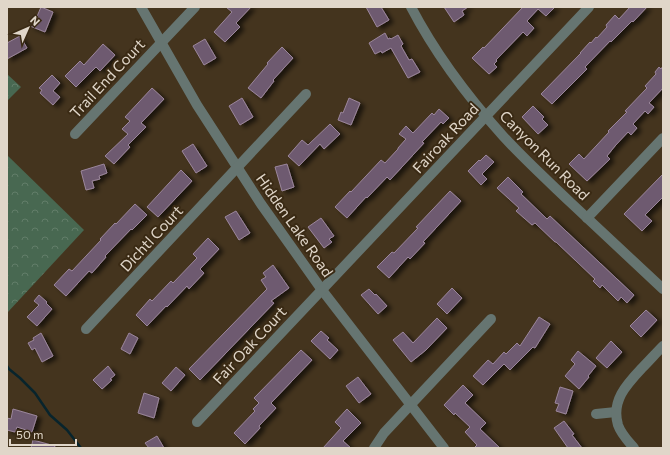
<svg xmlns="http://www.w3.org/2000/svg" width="670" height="455" viewBox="0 0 670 455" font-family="Commissioner,sans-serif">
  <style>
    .park { fill: url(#park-crowns) }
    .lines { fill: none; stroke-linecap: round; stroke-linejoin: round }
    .stream { stroke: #08242c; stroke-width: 2.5 }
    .building { fill: #6e5a6f; stroke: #9b869c; filter: url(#shadow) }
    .minor { stroke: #667571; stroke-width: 10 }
    .labels { text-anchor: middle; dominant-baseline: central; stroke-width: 4; stroke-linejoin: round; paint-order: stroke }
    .street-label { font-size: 15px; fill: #e0d6c9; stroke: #3a2a14 }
  </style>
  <defs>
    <pattern id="park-crowns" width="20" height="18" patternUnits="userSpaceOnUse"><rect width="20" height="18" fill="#486851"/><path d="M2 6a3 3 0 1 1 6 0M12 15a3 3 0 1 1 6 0" fill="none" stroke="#627d69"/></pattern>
    <filter id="shadow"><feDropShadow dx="4.5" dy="2.5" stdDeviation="2" flood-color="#0009"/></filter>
  </defs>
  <rect width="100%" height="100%" fill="#44341e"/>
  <!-- park -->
  <g class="park">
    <polygon points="7,74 21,87 7,101"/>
    <polygon points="7,155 84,230 7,313"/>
  </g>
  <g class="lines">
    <!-- stream -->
    <polyline class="stream" points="7,366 9,369 20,378 35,393 50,415 67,430 81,448"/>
  </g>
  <!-- building -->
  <g class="building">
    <polygon points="41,7 53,12 45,32 30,26 34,18 36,19"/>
    <polygon points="226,7 251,7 236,23 240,27 225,42 214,32 232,12"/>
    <polygon points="366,7 381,7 389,20 377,27"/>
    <polygon points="444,7 468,7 462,11 464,15 454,22"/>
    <polygon points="523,7 555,7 546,16 538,9 527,21 534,28 527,36 523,32 496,60 497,61 494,64 497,67 489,74 472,58 483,47 484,48"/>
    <polygon points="630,7 647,7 633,22 632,21 611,42 610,41 585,67 587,69 552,104 541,94 581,53 580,53 590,42 591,43 596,37 597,38 607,27 606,25 615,15 619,19"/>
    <polygon points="385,33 388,39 390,38 391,39 398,35 403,44 401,46 409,60 412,59 420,72 408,78 391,48 382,53 381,51 375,54 369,43"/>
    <polygon points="20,36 27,48 7,59 7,43"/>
    <polygon points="205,39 216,58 204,65 193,46"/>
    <polygon points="103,44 115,55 100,71 96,67 76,87 65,76 80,61 84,65"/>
    <polygon points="282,47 293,58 273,80 274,81 261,98 248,88 268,64 267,63"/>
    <polygon points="663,66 663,88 649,103 654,107 648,114 645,111 633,124 637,128 631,135 628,132 615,146 607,156 610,159 587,181 569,164 579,154 584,159 609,132 608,131 627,112 625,111 647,88 645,86 656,74 655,72 659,67 661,69"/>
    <polygon points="52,75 60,83 53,91 60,97 53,105 40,93 42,90 39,88"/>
    <polygon points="152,88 164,99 141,123 146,127 128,145 130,147 114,164 105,156 128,134 122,129 130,121 125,117"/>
    <polygon points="242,98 253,117 240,125 229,106"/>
    <polygon points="349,98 360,103 351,125 338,120 341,112 343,113"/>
    <polygon points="533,106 544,117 542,119 548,125 538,134 522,117"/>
    <polygon points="439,109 449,118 443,124 441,122 422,142 424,143 390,180 387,177 367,198 366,197 347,218 335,207 350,191 351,192 381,160 385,163 398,149 398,148 406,139 399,134 406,126 413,133 432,113 434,115"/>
    <polygon points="330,124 340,134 324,149 320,144 299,166 288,156 302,140 308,145"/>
    <polygon points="193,144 207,166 196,173 182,151"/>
    <polygon points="486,155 494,162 482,174 487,179 481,185 468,171 479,160 480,161"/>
    <polygon points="104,164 107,173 99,176 100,179 92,181 94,188 86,190 81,171"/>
    <polygon points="287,164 294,187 282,191 275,167"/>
    <polygon points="181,170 192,181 158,217 147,207"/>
    <polygon points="663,174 663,197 645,215 652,221 642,231 624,214"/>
    <polygon points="508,177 523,192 521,194 547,219 550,216 634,295 627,303 621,297 618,301 602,285 600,288 593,281 595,279 556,242 555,242 535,223 532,225 516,211 519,208 497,188"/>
    <polygon points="450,191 461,201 423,242 425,243 410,259 408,257 389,278 377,267 392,252 394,253 418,228 416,227"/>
    <polygon points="135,204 147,215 132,230 131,229 105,256 106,257 92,273 89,271 66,296 54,285 69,269 72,271 101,240 100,239 115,223 116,224"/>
    <polygon points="236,211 250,233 239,240 225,217"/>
    <polygon points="321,218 334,236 329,239 332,242 324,248 308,227"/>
    <polygon points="208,238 219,249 200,269 204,273 189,289 187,286 167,307 166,306 147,326 136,315 150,299 152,301 171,281 173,283 197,258 193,254"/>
    <polygon points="273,265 289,288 271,301 274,303 200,380 189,369 267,289 261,280 266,277 263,273"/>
    <polygon points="452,288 462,298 447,314 437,304"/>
    <polygon points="369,289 375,295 376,294 387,306 378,314 361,295"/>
    <polygon points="39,295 47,302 46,303 52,309 37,326 27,317 39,305 34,301"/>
    <polygon points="646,310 657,320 641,337 630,326"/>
    <polygon points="539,317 550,324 535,348 533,347 510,370 504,364 483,385 473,376 488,360 493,364 504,352 506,354 517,343 520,346"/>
    <polygon points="437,318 447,328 426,350 411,362 393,340 403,332 413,343"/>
    <polygon points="321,331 329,338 327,340 338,350 330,359 311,341"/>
    <polygon points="41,333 53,356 42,362 35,348 32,350 28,343 34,340 33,338"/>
    <polygon points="129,333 138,338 130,354 121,349"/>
    <polygon points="611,341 622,352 607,368 596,358"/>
    <polygon points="301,350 312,360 271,403 276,408 259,426 260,428 245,444 234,433 255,411 253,409 259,403 254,398"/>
    <polygon points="578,351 596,366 588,376 589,377 579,389 565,376 575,364 571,360"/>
    <polygon points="108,366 115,375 110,379 112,380 102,389 93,380"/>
    <polygon points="176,367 185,375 171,391 162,383"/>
    <polygon points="358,377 371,394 359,403 346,386"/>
    <polygon points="463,385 473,395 465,403 486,423 480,429 500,448 474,448 477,445 465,432 470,427 455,413 454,415 444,405"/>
    <polygon points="560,387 573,391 566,414 556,411 559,404 555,403"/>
    <polygon points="144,393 159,398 154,418 138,413"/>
    <polygon points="13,409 37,416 32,432 17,427 15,432 7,430 7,418 11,419"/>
    <polygon points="347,409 361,423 343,441 351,448 323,448 341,428 335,422"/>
    <polygon points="564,421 574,434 572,435 582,448 568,448 554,428"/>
    <polygon points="157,436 164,448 149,448 145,443"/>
    <polygon points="33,440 55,446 54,448 31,448"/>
  </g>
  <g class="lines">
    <!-- minor -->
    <g class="minor">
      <polyline points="141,7 197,105 261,204 322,290 444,448"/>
      <path d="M 411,7 C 435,53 468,97 503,136 C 524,159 547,180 570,202 C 601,231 632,260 663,289"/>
      <polyline points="75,134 195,7"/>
      <polyline points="587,218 663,138"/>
      <polyline points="86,329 306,94"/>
      <polyline points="596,414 616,412"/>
      <polyline points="197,422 589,7"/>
      <polyline points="374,448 384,433 491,319"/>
      <path d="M 634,448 C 628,441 621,434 618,425 C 611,401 626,385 642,368 C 649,361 656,353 663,346"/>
    </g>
  </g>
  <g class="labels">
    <!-- street labels -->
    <g class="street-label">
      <text transform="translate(107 78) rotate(-47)">Trail End Court</text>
      <text transform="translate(445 138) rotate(-47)">Fairoak Road</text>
      <text transform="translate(545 155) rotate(45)">Canyon Run Road</text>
      <text transform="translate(295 225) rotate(55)">Hidden Lake Road</text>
      <text transform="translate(151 238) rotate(-47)">Dichtl Court</text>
      <text transform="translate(249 345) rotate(-47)">Fair Oak Court</text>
    </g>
  </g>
  <!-- border -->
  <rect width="670" height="455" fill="none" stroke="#e0d6c9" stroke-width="16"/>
  <!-- north arrow -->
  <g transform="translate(28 28) rotate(45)" stroke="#3a2a14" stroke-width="3" paint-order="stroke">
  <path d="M0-3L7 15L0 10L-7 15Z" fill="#e0d6c9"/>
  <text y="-6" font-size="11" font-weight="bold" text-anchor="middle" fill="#e0d6c9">N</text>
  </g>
  <!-- scale -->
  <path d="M10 439v6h66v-6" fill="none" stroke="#e0d6c9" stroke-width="2"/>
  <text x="16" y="439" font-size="12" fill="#e0d6c9" stroke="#3a2a14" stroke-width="3" paint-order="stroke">50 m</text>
</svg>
